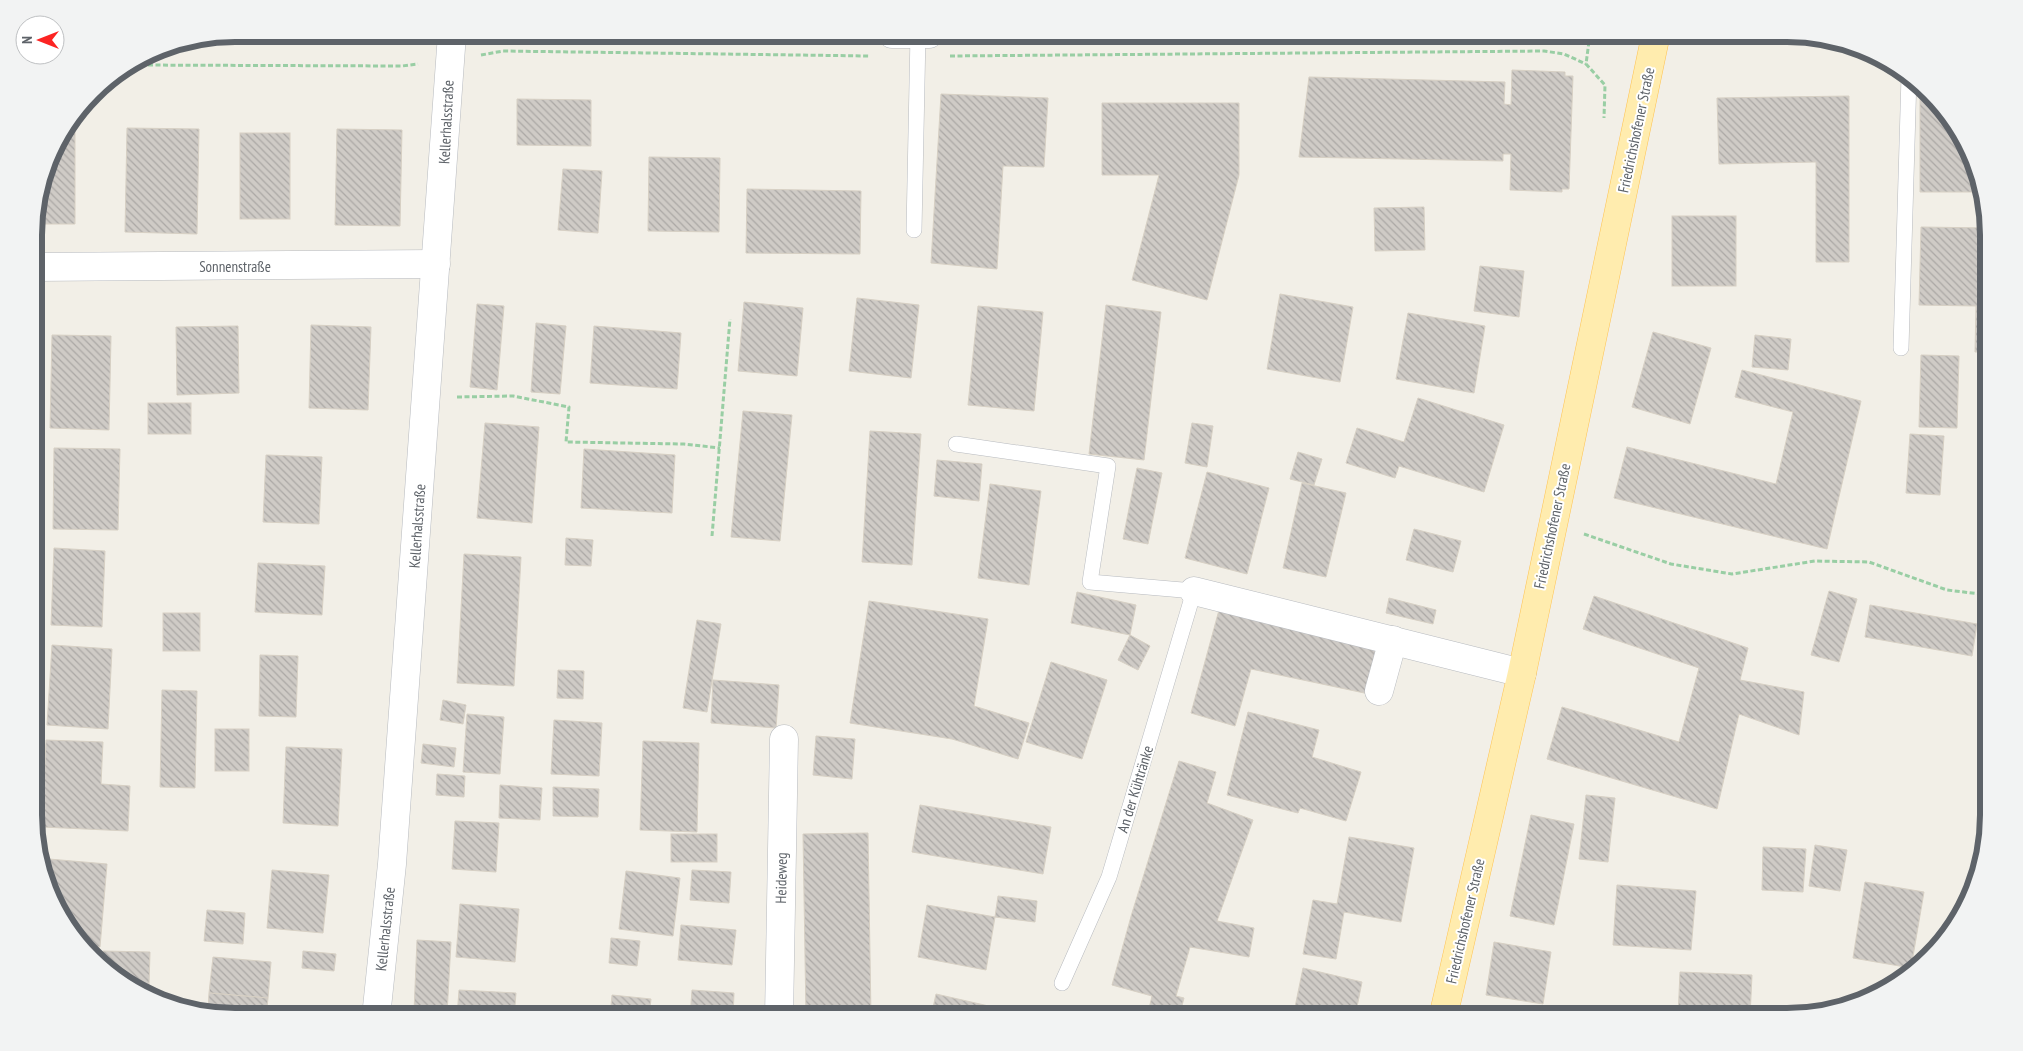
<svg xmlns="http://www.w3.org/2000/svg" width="2023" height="1051" viewBox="0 0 2023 1051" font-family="'PT Sans Narrow',sans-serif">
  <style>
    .building { fill: url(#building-back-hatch); stroke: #d7d0c4 }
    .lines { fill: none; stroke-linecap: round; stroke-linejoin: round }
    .service-casing { stroke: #b7babf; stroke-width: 16 }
    .minor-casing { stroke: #b7babf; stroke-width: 29 }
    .tertiary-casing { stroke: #b7babf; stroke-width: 29 }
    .primary-casing { stroke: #ffc352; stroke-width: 29 }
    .path { stroke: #99cea4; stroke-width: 3; stroke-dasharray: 5 2.5; stroke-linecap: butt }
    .service { stroke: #fff; stroke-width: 15 }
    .minor { stroke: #fff; stroke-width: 28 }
    .tertiary { stroke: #fff; stroke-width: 28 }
    .primary { stroke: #ffecae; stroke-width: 28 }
    .labels { text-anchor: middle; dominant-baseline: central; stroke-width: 4; stroke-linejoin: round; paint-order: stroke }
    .street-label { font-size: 15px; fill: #5e6369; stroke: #fff }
    .rim { fill: none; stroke: #5e6369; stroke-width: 6 }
  </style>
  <defs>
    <pattern id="building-back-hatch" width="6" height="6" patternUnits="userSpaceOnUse" patternTransform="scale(1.25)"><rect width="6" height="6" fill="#cfcbc6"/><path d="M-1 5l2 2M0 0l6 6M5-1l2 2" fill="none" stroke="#aba8a5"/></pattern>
  </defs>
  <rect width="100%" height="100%" fill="#f2efe7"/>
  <!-- building -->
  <g class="building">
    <polygon points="1512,70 1565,72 1565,76 1573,76 1569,189 1562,189 1562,192 1510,190 1511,154 1503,154 1503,161 1299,157 1309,77 1505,82 1504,104 1511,105"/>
    <polygon points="1920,83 1955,123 1981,192 1920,192"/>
    <polygon points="941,94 1048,98 1044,167 1003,166 997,269 931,263"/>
    <polygon points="1849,96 1849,262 1816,262 1816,162 1719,164 1717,98"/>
    <polygon points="517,99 591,100 591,146 517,145"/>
    <polygon points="1102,103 1239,103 1239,175 1207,300 1132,280 1159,175 1102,175"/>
    <polygon points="75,120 75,224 34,224 55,146"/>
    <polygon points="127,128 199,129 197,234 125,232"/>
    <polygon points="337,129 402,130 400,226 335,225"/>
    <rect x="240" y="133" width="50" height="86"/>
    <polygon points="649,157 720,158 719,232 648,231"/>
    <polygon points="563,169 602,171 598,233 558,230"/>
    <polygon points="747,189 861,191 860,254 746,253"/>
    <polygon points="1424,207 1425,250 1375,251 1374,208"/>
    <rect x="1672" y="216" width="64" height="70"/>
    <polygon points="1921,227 1987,228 1986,291 1988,291 1988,352 1975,352 1976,306 1919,305"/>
    <polygon points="1480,266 1524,271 1519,317 1474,311"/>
    <polygon points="1280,294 1353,307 1340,382 1267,369"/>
    <polygon points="857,298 919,305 911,378 849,371"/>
    <polygon points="744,302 803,308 797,376 738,371"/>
    <polygon points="477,304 504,306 497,390 470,387"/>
    <polygon points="1106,305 1161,312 1144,460 1089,454"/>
    <polygon points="978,306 1043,312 1034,411 968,405"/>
    <polygon points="1408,313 1485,326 1474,393 1396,379"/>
    <polygon points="536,323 566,326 560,394 531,392"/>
    <polygon points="311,325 371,327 368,410 309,408"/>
    <polygon points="238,326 239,393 177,395 176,327"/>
    <polygon points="594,326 681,333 677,389 590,383"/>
    <polygon points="1653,332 1711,348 1690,424 1632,407"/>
    <polygon points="52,335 111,336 109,430 50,428"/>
    <polygon points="1755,335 1791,339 1788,370 1752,367"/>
    <polygon points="1921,355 1959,356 1957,428 1919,427"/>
    <polygon points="1742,370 1861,401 1827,549 1614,498 1627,447 1776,484 1793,412 1735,397"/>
    <polygon points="1418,398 1504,425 1484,492 1399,466 1395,478 1346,463 1357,428 1404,442"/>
    <rect x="148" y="403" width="43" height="31"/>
    <polygon points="743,411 792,415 780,541 731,537"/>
    <polygon points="485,423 539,427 532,523 477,518"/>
    <polygon points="1192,423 1213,426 1207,467 1185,463"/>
    <polygon points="870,431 921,434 912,565 862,562"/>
    <polygon points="1910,434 1944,436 1940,495 1906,493"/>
    <polygon points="54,448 120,449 118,530 53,529"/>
    <polygon points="584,449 675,455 672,513 581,508"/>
    <polygon points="1298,452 1322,459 1314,485 1290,479"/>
    <polygon points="266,455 322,457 319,524 263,522"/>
    <polygon points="937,460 982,464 979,501 934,496"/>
    <polygon points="1137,468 1162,473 1148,544 1123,539"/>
    <polygon points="1207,472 1269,488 1247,574 1185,558"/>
    <polygon points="1302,483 1346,493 1326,577 1283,568"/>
    <polygon points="990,484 1041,491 1029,585 978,578"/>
    <polygon points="1414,529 1461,541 1453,572 1406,560"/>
    <polygon points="566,538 593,540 591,566 565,565"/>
    <polygon points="54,548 105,551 102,627 51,625"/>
    <polygon points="464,554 521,557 514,686 457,683"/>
    <polygon points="258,563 325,566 322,615 255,612"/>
    <polygon points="1829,591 1857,599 1839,662 1811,655"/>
    <polygon points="1077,592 1136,605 1130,635 1071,623"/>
    <polygon points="1594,596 1748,648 1740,680 1804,692 1799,735 1739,714 1717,809 1547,759 1562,707 1679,742 1699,668 1583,629"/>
    <polygon points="1389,598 1436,610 1433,624 1386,613"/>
    <polygon points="869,601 988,619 974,706 1029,723 1018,759 952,739 850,723"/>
    <polygon points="1870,605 1977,624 1972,656 1865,637"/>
    <polygon points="1219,610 1379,643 1369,694 1251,669 1235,726 1191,713"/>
    <rect x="163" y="613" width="37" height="38"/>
    <polygon points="697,620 721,624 707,712 683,708"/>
    <polygon points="1130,635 1150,646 1138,670 1118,660"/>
    <polygon points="52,645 112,649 108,729 47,725"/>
    <polygon points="260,655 298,656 296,717 259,716"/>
    <polygon points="1051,662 1107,680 1082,759 1026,742"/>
    <polygon points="558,670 584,671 583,699 557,698"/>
    <polygon points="713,680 779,685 776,728 711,723"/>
    <polygon points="162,690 197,691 195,788 160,787"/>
    <polygon points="443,700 466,705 463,724 440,720"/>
    <polygon points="1248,712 1319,730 1312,757 1361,772 1346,821 1300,808 1298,813 1227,795"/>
    <polygon points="467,714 504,717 500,774 463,772"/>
    <polygon points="554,720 602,723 599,776 551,774"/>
    <rect x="215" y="729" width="34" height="42"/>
    <polygon points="816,736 855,739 852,779 813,775"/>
    <polygon points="46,740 103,742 101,784 130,786 128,831 42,827"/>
    <polygon points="643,741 699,743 697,832 640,830"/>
    <polygon points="423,744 456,748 454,767 421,763"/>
    <polygon points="286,747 342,749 338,826 283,823"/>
    <polygon points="1179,761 1216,772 1207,803 1253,820 1217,921 1254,928 1249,957 1190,947 1176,996 1184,998 1179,1017 1147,1017 1152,996 1112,985 1132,913"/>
    <polygon points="437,774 465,776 464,797 436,795"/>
    <polygon points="500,785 542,788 540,820 499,818"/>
    <polygon points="553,787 599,789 598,817 553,816"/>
    <polygon points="1586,795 1615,798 1608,862 1579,859"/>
    <polygon points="920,805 1051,827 1043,874 912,852"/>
    <polygon points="1531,815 1574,824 1554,925 1510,916"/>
    <polygon points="455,821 499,823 496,872 452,869"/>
    <polygon points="868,833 871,1017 806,1017 803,834"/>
    <rect x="671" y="834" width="46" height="28"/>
    <polygon points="1349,837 1414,848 1401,922 1344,912 1336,959 1303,954 1313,900 1337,904"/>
    <polygon points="1815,845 1847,850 1840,891 1809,886"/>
    <polygon points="1763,847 1806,849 1803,892 1762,890"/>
    <polygon points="49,859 107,864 100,947 84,945 68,928 48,874"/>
    <polygon points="272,870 329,875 323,933 267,928"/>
    <polygon points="692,870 731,872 729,903 690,900"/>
    <polygon points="626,871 680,878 673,936 619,929"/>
    <polygon points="1865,882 1924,892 1911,968 1853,958"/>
    <polygon points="1617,885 1696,891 1691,950 1613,945"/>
    <polygon points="998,896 1037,901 1035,922 995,917"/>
    <polygon points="460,904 519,909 515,962 456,957"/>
    <polygon points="927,905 995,917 986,970 918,957"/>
    <polygon points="207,910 245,913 243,944 204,941"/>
    <polygon points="681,925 736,930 732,965 678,960"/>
    <polygon points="611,938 640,941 637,966 609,963"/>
    <polygon points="417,940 451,942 447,1014 414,1012"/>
    <polygon points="1494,942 1551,952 1543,1004 1486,995"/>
    <polygon points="103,951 150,952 149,985 129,985 103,967"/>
    <polygon points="303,951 336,954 334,971 302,968"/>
    <polygon points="213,957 271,962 268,998 209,993"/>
    <polygon points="1303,968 1362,982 1355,1017 1293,1017"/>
    <polygon points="1680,972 1752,975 1750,1017 1678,1017"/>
    <polygon points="459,990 516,993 514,1017 457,1017"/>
    <polygon points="692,990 734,993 733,1017 690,1017"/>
    <polygon points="209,993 268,998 266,1017 236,1017 208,1011"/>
    <polygon points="936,994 1015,1012 1014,1017 931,1017"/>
    <polygon points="612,995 651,999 649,1017 610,1017"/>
  </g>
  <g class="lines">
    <defs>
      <g id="service">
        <polyline points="914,230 918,34"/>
        <polyline points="1901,348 1909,76"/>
        <polyline points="956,444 1108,466 1090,582 1194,591 1109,877 1062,983"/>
      </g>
      <g id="minor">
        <polyline points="34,267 436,264"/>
        <polyline points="1194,591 1522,673"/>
        <polyline points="1379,691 1393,640"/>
        <polyline points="376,1017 392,864 452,34"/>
        <polyline points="779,1017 784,739"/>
      </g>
      <polyline id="tertiary" points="892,34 929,34"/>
      <polyline id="primary" points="1443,1017 1522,673 1656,34"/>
    </defs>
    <!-- service casing -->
    <use href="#service" class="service-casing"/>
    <!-- minor casing -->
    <use href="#minor" class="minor-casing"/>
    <!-- tertiary casing -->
    <use href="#tertiary" class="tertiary-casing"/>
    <!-- primary casing -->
    <use href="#primary" class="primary-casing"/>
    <!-- path -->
    <g class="path">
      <polyline points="1590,34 1586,64 1605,85 1604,118"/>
      <polyline points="481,55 503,51 869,56"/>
      <polyline points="950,56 1544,51 1564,54 1586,64"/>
      <polyline points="133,65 402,66 418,64"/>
      <polyline points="457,397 513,396 569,407 566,442 684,444 720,448"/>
      <polyline points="1584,534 1671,564 1732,574 1815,561 1869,562 1947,590 1989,595"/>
      <polyline points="712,536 730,319"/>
    </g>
    <!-- service -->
    <use href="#service" class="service"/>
    <!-- minor -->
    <use href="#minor" class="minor"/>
    <!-- tertiary -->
    <use href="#tertiary" class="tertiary"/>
    <!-- primary -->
    <use href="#primary" class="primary"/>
  </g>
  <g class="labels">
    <!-- street labels -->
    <g class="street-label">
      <text transform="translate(446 122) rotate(-87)">Kellerhalsstraße</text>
      <text transform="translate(1636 130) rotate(-78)">Friedrichshofener Straße</text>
      <text x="235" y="266">Sonnenstraße</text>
      <text transform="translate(417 526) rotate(-86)">Kellerhalsstraße</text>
      <text transform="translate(1552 526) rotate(-78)">Friedrichshofener Straße</text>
      <text transform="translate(1135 789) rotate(-73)">An der Kühtränke</text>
      <text transform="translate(781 878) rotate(-89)">Heideweg</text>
      <text transform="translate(1465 921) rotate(-77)">Friedrichshofener Straße</text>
      <text transform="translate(385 929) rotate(-84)">Kellerhalsstraße</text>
    </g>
  </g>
  <!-- crop -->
  <path d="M0 0H2023V1051H0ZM235 42H1787A193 193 0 0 1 1980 235V815A193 193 0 0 1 1787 1008H235A193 193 0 0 1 42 815V235A193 193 0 0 1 235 42Z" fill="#f2f3f3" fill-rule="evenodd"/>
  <path class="rim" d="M235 42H1787A193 193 0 0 1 1980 235V815A193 193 0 0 1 1787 1008H235A193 193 0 0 1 42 815V235A193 193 0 0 1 235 42Z"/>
  <!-- north arrow -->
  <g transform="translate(40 40) rotate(270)"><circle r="24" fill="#ffffff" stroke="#bfc1c3"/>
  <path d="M0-4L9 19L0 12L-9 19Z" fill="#fc2423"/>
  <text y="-8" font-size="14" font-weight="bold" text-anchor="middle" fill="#5e6369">N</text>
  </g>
</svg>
